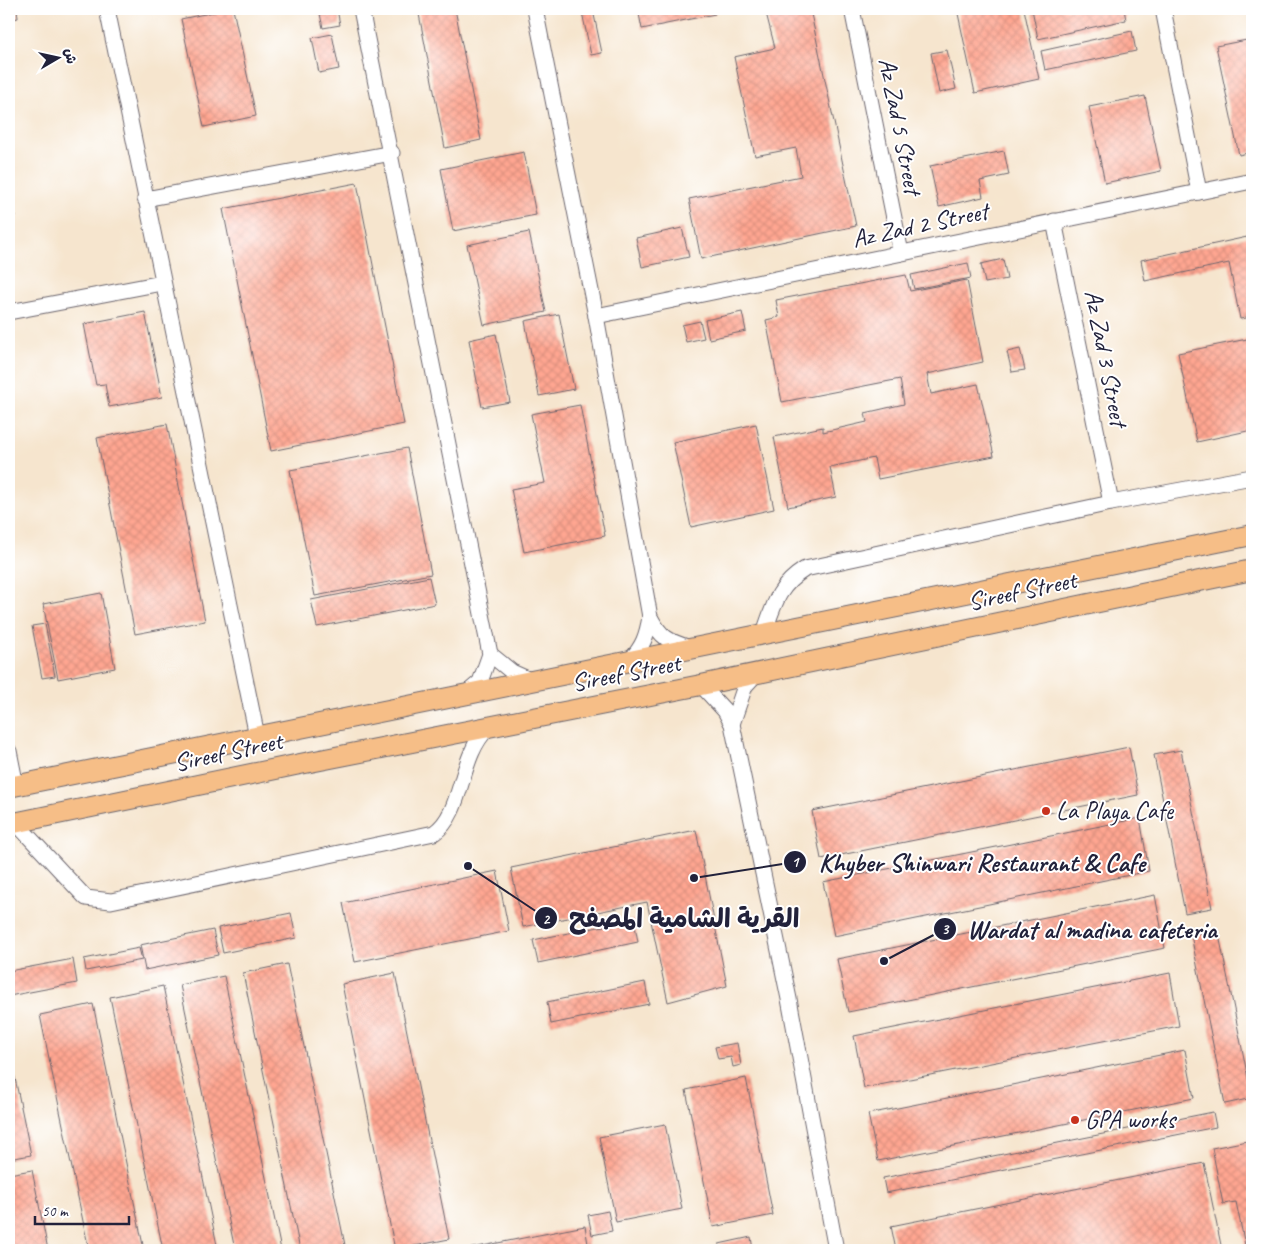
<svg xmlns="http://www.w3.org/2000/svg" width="1261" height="1259" viewBox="0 0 1261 1259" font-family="Caveat,'Playpen Sans Arabic',sans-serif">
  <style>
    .building { fill: url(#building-cross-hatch) }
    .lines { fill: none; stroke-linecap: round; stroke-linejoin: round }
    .minor-casing { stroke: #6c666e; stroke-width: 17 }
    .major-casing { stroke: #6c666e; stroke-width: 22 }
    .minor { stroke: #fff; stroke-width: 15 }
    .major { stroke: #f6be87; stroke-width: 20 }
    .poi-dot { fill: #c8321e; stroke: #fff; stroke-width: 2 }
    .labels { text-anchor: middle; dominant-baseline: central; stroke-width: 4; stroke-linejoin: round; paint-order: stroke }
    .street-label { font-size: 25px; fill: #22223b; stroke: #fff }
    .poi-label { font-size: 25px; fill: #22223b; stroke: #fff; text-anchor: start }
    .leader { fill: none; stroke: #22223b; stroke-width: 2 }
    .callout-dot { fill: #22223b; stroke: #fff; stroke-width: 2 }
    .mark-label { font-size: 15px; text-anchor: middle; font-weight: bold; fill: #fff }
    .callout-label { font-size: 26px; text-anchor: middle; font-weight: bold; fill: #22223b; stroke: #fff; stroke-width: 4; stroke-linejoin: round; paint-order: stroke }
  </style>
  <defs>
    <pattern id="building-cross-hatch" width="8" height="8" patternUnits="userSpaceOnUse" patternTransform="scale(1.25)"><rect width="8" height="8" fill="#ffa691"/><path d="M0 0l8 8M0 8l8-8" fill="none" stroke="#da8f7e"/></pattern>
  </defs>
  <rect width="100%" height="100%" fill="#fff"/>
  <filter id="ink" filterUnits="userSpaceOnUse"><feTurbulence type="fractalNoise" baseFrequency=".02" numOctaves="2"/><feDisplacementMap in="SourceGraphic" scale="10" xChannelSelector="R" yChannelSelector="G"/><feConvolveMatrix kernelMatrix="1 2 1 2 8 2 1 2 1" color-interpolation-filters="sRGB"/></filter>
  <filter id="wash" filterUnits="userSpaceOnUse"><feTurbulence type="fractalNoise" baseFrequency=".0096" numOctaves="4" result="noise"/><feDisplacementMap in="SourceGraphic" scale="20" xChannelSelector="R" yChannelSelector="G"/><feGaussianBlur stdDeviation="1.12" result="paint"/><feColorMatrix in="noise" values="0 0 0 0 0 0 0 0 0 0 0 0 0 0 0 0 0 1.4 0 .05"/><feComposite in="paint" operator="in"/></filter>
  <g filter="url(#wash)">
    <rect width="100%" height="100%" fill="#f6e5ce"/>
    <g id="blocks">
      <!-- building -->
      <g class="building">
        <polygon points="9,9 17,9 18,18 9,20"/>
        <polygon points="228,9 233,9 256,116 204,127 181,19"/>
        <polygon points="319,9 337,9 340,25 323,28"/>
        <polygon points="418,9 455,9 481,140 445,148"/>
        <polygon points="638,9 714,9 715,14 642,29"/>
        <polygon points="765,9 810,9 856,226 701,259 689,199 801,176 796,148 755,156 734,57 775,48"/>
        <polygon points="957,9 1024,9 1039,79 975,93"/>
        <polygon points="1032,9 1124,9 1126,20 1038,39"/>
        <polygon points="593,10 602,53 591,55 582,12"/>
        <polygon points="1132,31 1136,51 1045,70 1041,51"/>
        <polygon points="332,34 339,69 319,73 312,38"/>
        <polygon points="1252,39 1252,152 1239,155 1216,46"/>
        <polygon points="947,50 956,89 939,93 931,53"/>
        <polygon points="1145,96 1161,171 1105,183 1089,107"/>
        <polygon points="1004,151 1009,175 980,181 983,197 939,207 930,166"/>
        <polygon points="524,152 536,215 453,231 441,169"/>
        <polygon points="357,183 404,424 271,451 223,209"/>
        <polygon points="10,190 15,216 9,217 9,191"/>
        <polygon points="682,228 689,257 642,267 636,238"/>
        <polygon points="529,232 546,312 484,325 467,245"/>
        <polygon points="1247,237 1252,260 1252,317 1240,319 1229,263 1145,281 1141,260"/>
        <polygon points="1003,259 1007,279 985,283 981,264"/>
        <polygon points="968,263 971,278 914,289 911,275"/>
        <polygon points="906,275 910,291 967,280 983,362 927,374 931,394 978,384 994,456 878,479 874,458 830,467 836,497 788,507 774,437 823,427 823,432 867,422 865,413 904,404 900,379 782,402 766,320 779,317 776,300"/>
        <polygon points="145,312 162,397 109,407 105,384 96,385 84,324"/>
        <polygon points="742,312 746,331 709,339 705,320"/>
        <polygon points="559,314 574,389 539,396 525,321"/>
        <polygon points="700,321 704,338 686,342 682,325"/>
        <polygon points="496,334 510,402 482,407 469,340"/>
        <polygon points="1252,338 1252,430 1197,442 1178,353"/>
        <polygon points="1020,349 1025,370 1012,372 1007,352"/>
        <polygon points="580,405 605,536 524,552 511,489 545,483 531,414"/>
        <polygon points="167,424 205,621 135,634 97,438"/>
        <polygon points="756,424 774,509 691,527 673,442"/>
        <polygon points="407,448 431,574 315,596 290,470"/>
        <polygon points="429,577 435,604 317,627 311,600"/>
        <polygon points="101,593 115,668 58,679 43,604"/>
        <polygon points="45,624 55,676 42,678 32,626"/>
        <polygon points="1129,747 1138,795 821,859 812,811"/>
        <polygon points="1181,750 1212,908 1185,913 1154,755"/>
        <polygon points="1140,818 1149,871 834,936 823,882"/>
        <polygon points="696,830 727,986 668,1002 647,902 523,927 511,868"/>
        <polygon points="497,871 509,931 355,962 343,903"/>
        <polygon points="1155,895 1165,948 848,1012 837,959"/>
        <polygon points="291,913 296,938 223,953 218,928"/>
        <polygon points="634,920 638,942 538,963 533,940"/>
        <polygon points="213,930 218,955 145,970 140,945"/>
        <polygon points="1218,930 1252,1098 1225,1104 1191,935"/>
        <polygon points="139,948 142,960 86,971 84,959"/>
        <polygon points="73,959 77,983 9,996 9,971"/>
        <polygon points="287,964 346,1250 300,1250 243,973"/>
        <polygon points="395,973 449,1239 395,1250 342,984"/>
        <polygon points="1170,973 1179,1026 864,1088 854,1036"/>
        <polygon points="224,976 281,1250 235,1250 180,985"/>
        <polygon points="645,982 649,1004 551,1024 547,1002"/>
        <polygon points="163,986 218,1250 163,1250 110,997"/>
        <polygon points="93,1004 144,1250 89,1250 40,1015"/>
        <polygon points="737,1043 741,1065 733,1067 731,1057 718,1059 715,1047"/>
        <polygon points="9,1049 31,1155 9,1159"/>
        <polygon points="1185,1050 1194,1098 878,1161 868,1114"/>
        <polygon points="746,1078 773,1215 713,1227 686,1090"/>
        <polygon points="1213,1112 1216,1127 886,1193 883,1178"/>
        <polygon points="665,1124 682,1209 616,1222 599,1137"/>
        <polygon points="1252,1140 1252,1250 1246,1250 1236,1202 1223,1204 1212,1148"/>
        <polygon points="1204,1163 1222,1250 896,1250 891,1226"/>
        <polygon points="32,1170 48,1250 9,1250 9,1174"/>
        <polygon points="608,1211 612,1231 592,1235 588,1215"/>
        <polygon points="585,1226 589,1250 468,1250 467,1249"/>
        <polygon points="751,1237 753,1250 703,1250 719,1246 719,1244"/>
      </g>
    </g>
  </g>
  <g filter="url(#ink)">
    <use href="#blocks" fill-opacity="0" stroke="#6c666e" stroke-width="1"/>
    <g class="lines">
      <defs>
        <g id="minor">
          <polyline points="107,9 257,736"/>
          <polyline points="361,9 490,654 480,682 467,693"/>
          <path d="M 535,9 L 596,316 L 650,617 C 661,638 668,641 690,648"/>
          <polyline points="852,9 901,253"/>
          <polyline points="1163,9 1199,192"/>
          <polyline points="145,199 392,153"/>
          <polyline points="1054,221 1111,503"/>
          <polyline points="9,312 162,283"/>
          <polyline points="596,316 1252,181"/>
          <path d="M 764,633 C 774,604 778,586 805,569 L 1111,503 L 1252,477"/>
          <polyline points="490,654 512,672 530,680"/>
          <path d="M 630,660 C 643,647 647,635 650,617"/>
          <polyline points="701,685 725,711 732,724 789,999 836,1250"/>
          <polyline points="732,724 745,686 757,673"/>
          <polyline points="9,751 16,786"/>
          <path d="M 16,823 L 86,898 L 111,901 L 434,833 C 464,813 458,757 488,728"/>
        </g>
        <g id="major">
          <polyline points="9,787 1252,535"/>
          <polyline points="9,824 295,765 701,685 1252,570"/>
        </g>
      </defs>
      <!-- minor casing -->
      <use href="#minor" class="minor-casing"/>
      <!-- major casing -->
      <use href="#major" class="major-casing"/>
      <!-- minor -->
      <use href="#minor" class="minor"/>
      <!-- major -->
      <use href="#major" class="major"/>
    </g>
  </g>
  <!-- markers -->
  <g class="poi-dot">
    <circle cx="1046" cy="811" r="5"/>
    <circle cx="1075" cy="1120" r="5"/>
  </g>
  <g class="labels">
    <!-- street labels -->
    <g class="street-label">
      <text transform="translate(900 126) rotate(79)">Az Zad 5 Street</text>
      <text transform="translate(920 225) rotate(-12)">Az Zad 2 Street</text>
      <text transform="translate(1106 358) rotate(79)">Az Zad 3 Street</text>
      <text transform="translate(1022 591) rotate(-12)">Sireef Street</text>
      <text transform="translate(626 673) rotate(-11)">Sireef Street</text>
      <text transform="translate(228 752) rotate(-12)">Sireef Street</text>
    </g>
    <!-- poi labels -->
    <g class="poi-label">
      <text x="1056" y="811">La Playa Cafe</text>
      <text x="1085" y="1120">GPA works</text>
    </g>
  </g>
  <!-- callouts -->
  <path class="leader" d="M694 878L795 862M468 866L546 918M884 961L945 929"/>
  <g class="callout-dot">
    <circle cx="694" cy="878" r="5"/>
    <circle cx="468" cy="866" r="5"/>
    <circle cx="884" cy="961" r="5"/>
    <circle cx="795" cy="862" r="12"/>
    <circle cx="546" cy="918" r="12"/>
    <circle cx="945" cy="929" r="12"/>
  </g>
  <g class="mark-label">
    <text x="795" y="867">1</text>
    <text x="546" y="924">2</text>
    <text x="945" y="934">3</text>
  </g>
  <g class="callout-label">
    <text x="982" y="871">Khyber Shinwari Restaurant &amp; Cafe</text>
    <text x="684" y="927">القرية الشامية المصفح</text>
    <text x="1092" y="938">Wardat al madina cafeteria</text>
  </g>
  <!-- margin -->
  <rect width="1261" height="1259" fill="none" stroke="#fff" stroke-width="30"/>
  <!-- north arrow -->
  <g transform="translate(58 58) rotate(81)" stroke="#ffffff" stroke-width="4" paint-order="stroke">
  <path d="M0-4L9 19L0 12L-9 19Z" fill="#22223b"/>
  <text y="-8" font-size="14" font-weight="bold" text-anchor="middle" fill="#22223b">ش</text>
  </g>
  <!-- scale -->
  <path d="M35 1216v8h94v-8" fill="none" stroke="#22223b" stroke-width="2.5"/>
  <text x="42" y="1216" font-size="15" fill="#22223b" stroke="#ffffff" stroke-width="4" paint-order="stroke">50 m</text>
</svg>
